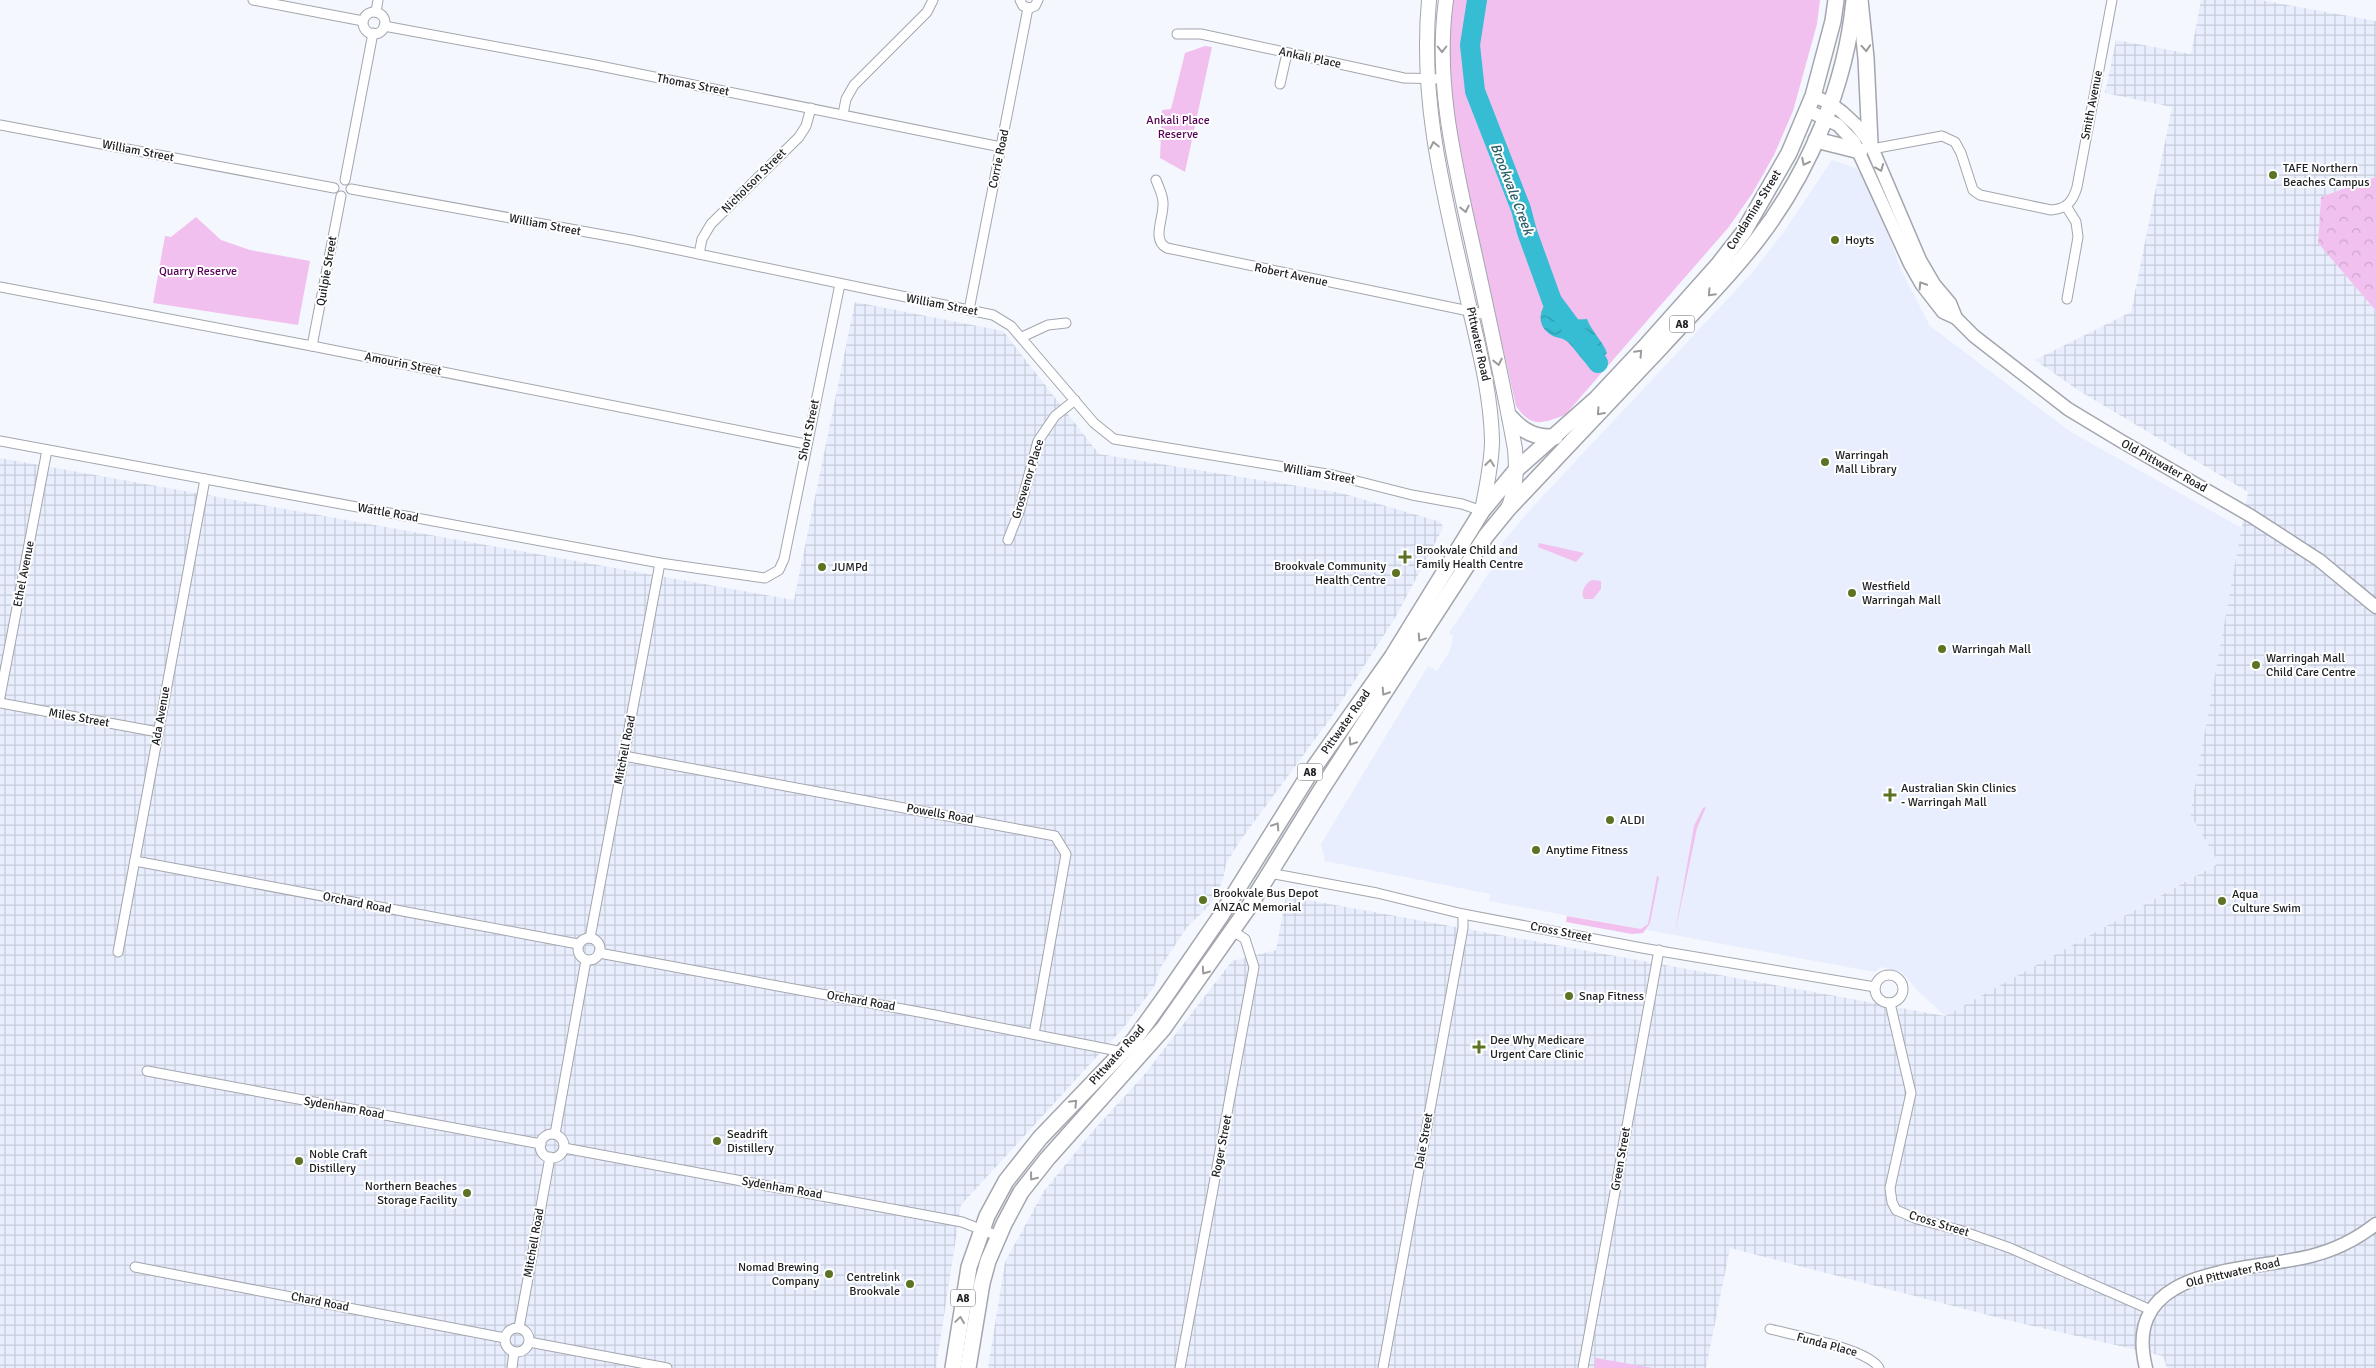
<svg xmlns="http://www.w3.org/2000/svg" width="2376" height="1368" viewBox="0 0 2376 1368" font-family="Signika,sans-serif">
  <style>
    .built { fill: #e8eefd }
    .industrial { fill: url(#industrial-grid) }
    .green { fill: #f1c0ee }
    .forest { fill: url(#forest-crowns) }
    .water { fill: url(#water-waves) }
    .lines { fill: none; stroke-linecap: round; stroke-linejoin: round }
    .river { stroke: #37bdd3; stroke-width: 20 }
    .street-casing { stroke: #a3a6ae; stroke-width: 11 }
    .secondary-casing { stroke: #a3a6ae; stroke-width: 15 }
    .primary-casing { stroke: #a3a6ae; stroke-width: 16 }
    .highway-casing { stroke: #a3a6ae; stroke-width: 18 }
    .street { stroke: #fff; stroke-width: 9 }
    .secondary { stroke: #fff; stroke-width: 12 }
    .primary { stroke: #fff; stroke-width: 14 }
    .highway { stroke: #fff; stroke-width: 15 }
    .oneway { stroke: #9b9b9c }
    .poi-dot { fill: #5d7324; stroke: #fff; stroke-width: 2 }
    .labels { text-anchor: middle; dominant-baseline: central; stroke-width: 4; stroke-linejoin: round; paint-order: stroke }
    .shield { fill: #fff; stroke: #636466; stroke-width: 1 }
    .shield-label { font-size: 11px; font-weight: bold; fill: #202124 }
    .street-label { font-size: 12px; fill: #202124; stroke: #fff }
    .park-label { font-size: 12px; fill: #560156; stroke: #fff }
    .poi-label { font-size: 12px; fill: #202124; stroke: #fff; text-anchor: start }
    .water-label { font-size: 14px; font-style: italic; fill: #295e68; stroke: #fff }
  </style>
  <defs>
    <pattern id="industrial-grid" width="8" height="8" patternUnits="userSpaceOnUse" patternTransform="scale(1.25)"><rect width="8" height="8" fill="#e8eefd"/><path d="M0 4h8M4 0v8" fill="none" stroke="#c7ccd9"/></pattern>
    <pattern id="forest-crowns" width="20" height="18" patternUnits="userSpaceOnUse" patternTransform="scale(1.25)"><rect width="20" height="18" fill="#f1c0ee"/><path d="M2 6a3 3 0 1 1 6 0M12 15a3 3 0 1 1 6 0" fill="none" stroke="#cea5cc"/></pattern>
    <pattern id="water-waves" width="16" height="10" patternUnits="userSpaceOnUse" patternTransform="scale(1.25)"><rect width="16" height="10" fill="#37bdd3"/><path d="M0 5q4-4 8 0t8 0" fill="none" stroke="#2e99ab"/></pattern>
  </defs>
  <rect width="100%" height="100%" fill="#f4f7fe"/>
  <!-- built -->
  <polygon class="built" points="1832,160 1856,168 1871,186 1901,270 1930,326 2071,432 2242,528 2190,814 2220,862 1945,1016 1916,989 1902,972 1881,967 1875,972 1489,901 1490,894 1325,861 1321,844 1428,666 1437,671 1450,651 1453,636 1449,633 1501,555 1497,552 1503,542 1528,512 1751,274 1783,233"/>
  <!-- industrial -->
  <g class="industrial">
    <polygon points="2201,0 2260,0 2376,21 2376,177 2321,197 2318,243 2376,311 2376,1368 2167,1368 2163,1356 2007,1320 1730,1248 1706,1368 988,1368 1005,1262 1044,1191 1092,1132 1144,1075 1232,961 1276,950 1286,896 1945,1016 2219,863 2190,814 2248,492 2078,390 2035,360 2131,312 2172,107 2105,93 2116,40 2191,54"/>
    <polygon points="855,302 1003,331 1099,454 1341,493 1441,522 1443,528 1395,618 1330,719 1240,841 1226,864 1223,879 1216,896 1205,910 1187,927 1162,965 1154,987 1124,1027 961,1205 936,1368 0,1368 0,458 794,600"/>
  </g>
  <!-- green -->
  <g class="green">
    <path d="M 1451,0 L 1820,0 L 1817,24 L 1793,111 L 1774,155 L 1752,194 L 1728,228 L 1565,415 C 1542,423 1532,429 1516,406 L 1454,130 L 1447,47 Z"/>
    <polygon points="1205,46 1212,47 1185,172 1160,158 1162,110 1171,109 1185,53"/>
    <polygon points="196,217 221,240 250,250 310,261 298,325 153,303 165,236 171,237"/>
    <polygon points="1539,543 1584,553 1576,562 1538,547"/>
    <path d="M 1592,580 L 1601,581 L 1601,589 L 1593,599 L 1584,599 C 1580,593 1585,583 1592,580 Z"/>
    <polygon points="1706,807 1697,828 1675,933 1694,826 1703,808"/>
    <polygon points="1657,876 1659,877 1650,923 1643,933 1632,934 1566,922 1567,916 1641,929 1648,924"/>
    <polygon points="1596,1358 1653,1368 1594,1368"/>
  </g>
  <!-- forest -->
  <polygon class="forest" points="2376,177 2376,311 2318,243 2321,197"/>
  <!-- water -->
  <path class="water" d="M 1554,294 L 1571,320 L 1587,319 C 1592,332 1602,340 1607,353 L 1593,368 C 1583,363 1576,350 1568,342 C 1563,338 1558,338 1553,336 C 1534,326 1539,306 1554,294 Z"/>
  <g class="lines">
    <!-- river -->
    <polyline class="river" points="1477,0 1470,45 1475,91 1521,209 1527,232 1552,301 1598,363"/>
    <defs>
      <g id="street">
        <polyline points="253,0 363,21"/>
        <polyline points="1020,0 1023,6 1030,8 1035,6 1038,0"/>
        <polyline points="376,12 378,0"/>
        <circle cx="374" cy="23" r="11"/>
        <polyline points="384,26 590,64 1001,147"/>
        <polyline points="1177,34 1201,34 1404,78 1443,79"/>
        <polyline points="1280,84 1287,53"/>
        <polyline points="843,114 846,99 854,85 927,12 933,0"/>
        <polyline points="0,125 334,188"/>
        <path d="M 1872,149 L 1942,136 L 1955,142 L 1961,153 L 1973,190 L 1980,195 L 2051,210 C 2067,209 2073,201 2077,187 L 2112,0"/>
        <polyline points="345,180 373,33"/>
        <path d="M 1156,180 C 1159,188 1163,195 1163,203 C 1164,218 1151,240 1167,248 L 1488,315"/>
        <polyline points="351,189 631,240 993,315 1011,326 1094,423 1114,439 1333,475 1412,495 1462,504 1482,511"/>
        <polyline points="2066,206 2076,222 2078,237 2067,299"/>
        <polyline points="699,254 702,239 711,224 799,137 806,126 811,108"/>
        <polyline points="0,287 312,346 806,444"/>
        <polyline points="969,310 1028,8"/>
        <polyline points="1022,337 1048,325 1066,323"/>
        <polyline points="312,346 341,196"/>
        <polyline points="0,441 660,563 765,578 779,570 784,559 840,284"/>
        <polyline points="1008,540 1019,512 1038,441 1055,416 1075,400"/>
        <polyline points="0,697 47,450"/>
        <polyline points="0,703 158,732"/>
        <polyline points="624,756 1055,836 1066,854 1034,1034"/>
        <polyline points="135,861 578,944"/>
        <polyline points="1269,873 1377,893 1463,914 1642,948 1875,987"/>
        <circle cx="589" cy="949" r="11"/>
        <polyline points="590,938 660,563"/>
        <polyline points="118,952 205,479"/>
        <polyline points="599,953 935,1015 1123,1052"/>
        <circle cx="1889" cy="989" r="14"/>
        <polyline points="1890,1003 1911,1093 1890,1188 1892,1202 1896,1210 1917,1219 1959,1230 2010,1248 2151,1310"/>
        <polyline points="147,1071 541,1144"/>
        <polyline points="555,1134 586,960"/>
        <circle cx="552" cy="1146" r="12"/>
        <polyline points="564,1148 962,1222 998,1236"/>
        <polyline points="135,1267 505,1338"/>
        <polyline points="519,1328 550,1157"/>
        <circle cx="517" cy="1340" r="12"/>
        <path d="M 1770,1329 C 1793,1335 1869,1349 1879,1368"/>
        <polyline points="529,1342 667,1368"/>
        <polyline points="512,1368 514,1352"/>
        <polyline points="1180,1368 1254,967 1245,939 1233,931"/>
        <polyline points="1383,1368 1463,928 1463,914"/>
        <polyline points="1583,1368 1659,950"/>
      </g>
      <g id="secondary">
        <polyline points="1813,96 1830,103 1842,112 1856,125 1870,143 1920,260 1934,284 1950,303 1956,318 1974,336 2068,409 2121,441 2251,516 2319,560 2376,607"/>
        <polyline points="1807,110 1838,125 1854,142 1910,264 1922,285 1943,312 1956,318"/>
        <path d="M 2146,1368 C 2120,1265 2247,1272 2311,1256 C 2335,1250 2357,1239 2376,1224"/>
      </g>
      <g id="primary">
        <path d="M 1429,0 C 1419,109 1447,204 1470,310 C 1480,353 1491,396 1492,440 C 1492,464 1486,488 1482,511"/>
        <path d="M 1446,0 C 1435,79 1453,156 1470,233 C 1486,305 1502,377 1515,449 C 1517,471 1516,488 1508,509"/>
      </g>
      <g id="highway">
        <polyline points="1860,0 1866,58 1870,143"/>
        <polyline points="1816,140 1860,151"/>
        <path d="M 1510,417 C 1523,432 1536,438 1555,437"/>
        <polyline points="953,1368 969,1267 987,1216 1006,1181 1040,1138 1134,1040 1167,994 1220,917 1308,776 1392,657 1482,511 1517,469 1597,398 1644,348 1718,265 1743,233 1789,153 1813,96 1833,21 1836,0"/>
        <path d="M 968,1368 L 982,1283 L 988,1261 L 1004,1224 L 1021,1192 L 1047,1159 L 1163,1029 L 1248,908 L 1321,790 L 1486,536 L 1508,509 C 1559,455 1610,401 1661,347 C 1693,312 1728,278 1757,240 C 1809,173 1846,85 1854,0"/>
      </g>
    </defs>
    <!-- street casing -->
    <use href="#street" class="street-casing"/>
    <!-- secondary casing -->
    <use href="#secondary" class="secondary-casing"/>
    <!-- primary casing -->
    <use href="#primary" class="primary-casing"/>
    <!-- highway casing -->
    <use href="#highway" class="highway-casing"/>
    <!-- street -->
    <use href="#street" class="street"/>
    <!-- secondary -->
    <use href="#secondary" class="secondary"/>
    <!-- primary -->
    <use href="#primary" class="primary"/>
    <!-- highway -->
    <use href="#highway" class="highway"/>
  </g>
  <!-- one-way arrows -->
  <defs><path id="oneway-chevron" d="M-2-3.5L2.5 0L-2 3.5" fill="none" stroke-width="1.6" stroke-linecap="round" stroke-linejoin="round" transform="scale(1.25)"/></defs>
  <g class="oneway">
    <use href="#oneway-chevron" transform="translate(1866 48) rotate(86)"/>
    <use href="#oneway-chevron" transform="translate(1442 49) rotate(90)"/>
    <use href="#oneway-chevron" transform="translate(1434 145) rotate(-102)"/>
    <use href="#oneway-chevron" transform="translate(1805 162) rotate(117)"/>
    <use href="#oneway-chevron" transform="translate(1880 168) rotate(68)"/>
    <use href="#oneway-chevron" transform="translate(1465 209) rotate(78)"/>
    <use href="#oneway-chevron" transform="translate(1922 285) rotate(-122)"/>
    <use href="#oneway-chevron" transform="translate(1711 293) rotate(133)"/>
    <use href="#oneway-chevron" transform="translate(1639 353) rotate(-47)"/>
    <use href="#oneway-chevron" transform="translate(1498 362) rotate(78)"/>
    <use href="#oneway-chevron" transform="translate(1600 412) rotate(132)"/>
    <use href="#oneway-chevron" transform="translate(1490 463) rotate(-83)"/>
    <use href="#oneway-chevron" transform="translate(1421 638) rotate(124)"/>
    <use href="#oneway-chevron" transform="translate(1385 692) rotate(123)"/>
    <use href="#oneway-chevron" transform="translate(1352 742) rotate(123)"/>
    <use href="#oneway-chevron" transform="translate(1276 826) rotate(-57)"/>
    <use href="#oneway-chevron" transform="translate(1205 971) rotate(125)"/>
    <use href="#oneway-chevron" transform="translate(1074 1103) rotate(-46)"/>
    <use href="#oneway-chevron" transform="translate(1033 1177) rotate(128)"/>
    <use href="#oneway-chevron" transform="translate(960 1320) rotate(-82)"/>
  </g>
  <!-- markers -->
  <g class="poi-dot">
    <circle cx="2273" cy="175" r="5"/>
    <circle cx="1835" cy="240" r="5"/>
    <circle cx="1825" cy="462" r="5"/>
    <path d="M1402.5 549.5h5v5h5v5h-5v5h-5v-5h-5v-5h5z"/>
    <circle cx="822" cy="567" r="5"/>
    <circle cx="1396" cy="573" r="5"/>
    <circle cx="1852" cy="593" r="5"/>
    <circle cx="1942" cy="649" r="5"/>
    <circle cx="2256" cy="665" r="5"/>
    <path d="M1887.5 787.5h5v5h5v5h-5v5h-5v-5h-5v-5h5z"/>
    <circle cx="1610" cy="820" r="5"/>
    <circle cx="1536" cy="850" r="5"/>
    <circle cx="1203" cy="900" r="5"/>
    <circle cx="2222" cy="901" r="5"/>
    <circle cx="1569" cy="996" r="5"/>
    <path d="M1476.5 1039.5h5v5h5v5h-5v5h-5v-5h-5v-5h5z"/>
    <circle cx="717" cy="1141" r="5"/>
    <circle cx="299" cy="1161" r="5"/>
    <circle cx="467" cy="1193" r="5"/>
    <circle cx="829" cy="1274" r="5"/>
    <circle cx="910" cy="1284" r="5"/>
  </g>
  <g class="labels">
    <!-- shield labels -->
    <g class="shield">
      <rect x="1669.5" y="315.5" width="25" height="17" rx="4"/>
      <rect x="1297.5" y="763.5" width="25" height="17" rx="4"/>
      <rect x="950.5" y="1289.5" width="25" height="17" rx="4"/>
    </g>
    <g class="shield-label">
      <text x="1682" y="324">A8</text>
      <text x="1310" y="772">A8</text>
      <text x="963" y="1298">A8</text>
    </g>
    <!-- street labels -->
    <g class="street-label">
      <text transform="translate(1310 58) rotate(12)">Ankali Place</text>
      <text transform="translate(693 85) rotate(11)">Thomas Street</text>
      <text transform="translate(2092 105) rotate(-79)">Smith Avenue</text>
      <text transform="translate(138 151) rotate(11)">William Street</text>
      <text transform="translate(999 159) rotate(-78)">Corrie Road</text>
      <text transform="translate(754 181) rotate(-45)">Nicholson Street</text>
      <text transform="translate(1754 210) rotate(-58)">Condamine Street</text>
      <text transform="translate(545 225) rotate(11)">William Street</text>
      <text transform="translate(327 271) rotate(-80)">Quilpie Street</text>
      <text transform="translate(1291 275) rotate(12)">Robert Avenue</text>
      <text transform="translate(942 305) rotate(11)">William Street</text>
      <text transform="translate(1478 344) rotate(78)">Pittwater Road</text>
      <text transform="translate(403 364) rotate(11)">Amourin Street</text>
      <text transform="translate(809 430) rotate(-78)">Short Street</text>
      <text transform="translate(2164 466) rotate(29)">Old Pittwater Road</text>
      <text transform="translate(1319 474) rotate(10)">William Street</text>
      <text transform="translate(1028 479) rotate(-73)">Grosvenor Place</text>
      <text transform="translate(388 513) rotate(10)">Wattle Road</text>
      <text transform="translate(24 574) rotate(-79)">Ethel Avenue</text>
      <text transform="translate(161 716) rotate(-80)">Ada Avenue</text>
      <text transform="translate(79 718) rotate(10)">Miles Street</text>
      <text transform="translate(1346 722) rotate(-55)">Pittwater Road</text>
      <text transform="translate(625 750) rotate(-79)">Mitchell Road</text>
      <text transform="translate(940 814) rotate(10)">Powells Road</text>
      <text transform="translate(357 903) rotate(11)">Orchard Road</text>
      <text transform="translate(1561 932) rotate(11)">Cross Street</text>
      <text transform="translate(861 1001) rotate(10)">Orchard Road</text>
      <text transform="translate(1117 1055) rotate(-48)">Pittwater Road</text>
      <text transform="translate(344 1108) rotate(10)">Sydenham Road</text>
      <text transform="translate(1424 1141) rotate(-80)">Dale Street</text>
      <text transform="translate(1222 1146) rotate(-79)">Roger Street</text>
      <text transform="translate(1621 1159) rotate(-80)">Green Street</text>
      <text transform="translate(782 1188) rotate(10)">Sydenham Road</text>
      <text transform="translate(1939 1224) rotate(17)">Cross Street</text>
      <text transform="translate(534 1243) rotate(-80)">Mitchell Road</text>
      <text transform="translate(2233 1273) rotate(-13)">Old Pittwater Road</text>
      <text transform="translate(320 1302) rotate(11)">Chard Road</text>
      <text transform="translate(1827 1345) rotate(15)">Funda Place</text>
    </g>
    <!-- park labels -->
    <g class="park-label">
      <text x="1178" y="120">Ankali Place<tspan x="1178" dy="14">Reserve</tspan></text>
      <text x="198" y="271">Quarry Reserve</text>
    </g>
    <!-- poi labels -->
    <g class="poi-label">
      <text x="2283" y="168">TAFE Northern<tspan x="2283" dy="14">Beaches Campus</tspan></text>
      <text x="1845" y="240">Hoyts</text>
      <text x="1835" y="455">Warringah<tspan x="1835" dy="14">Mall Library</tspan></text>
      <text x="1416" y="550">Brookvale Child and<tspan x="1416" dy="14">Family Health Centre</tspan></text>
      <text x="1386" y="566" text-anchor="end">Brookvale Community<tspan x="1386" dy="14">Health Centre</tspan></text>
      <text x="832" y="567">JUMPd</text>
      <text x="1862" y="586">Westfield<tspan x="1862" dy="14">Warringah Mall</tspan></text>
      <text x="1952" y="649">Warringah Mall</text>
      <text x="2266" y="658">Warringah Mall<tspan x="2266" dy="14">Child Care Centre</tspan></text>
      <text x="1901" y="788">Australian Skin Clinics<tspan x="1901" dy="14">- Warringah Mall</tspan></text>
      <text x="1620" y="820">ALDI</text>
      <text x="1546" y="850">Anytime Fitness</text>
      <text x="1213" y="893">Brookvale Bus Depot<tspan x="1213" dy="14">ANZAC Memorial</tspan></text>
      <text x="2232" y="894">Aqua<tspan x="2232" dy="14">Culture Swim</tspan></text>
      <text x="1579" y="996">Snap Fitness</text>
      <text x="1490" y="1040">Dee Why Medicare<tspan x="1490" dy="14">Urgent Care Clinic</tspan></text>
      <text x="727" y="1134">Seadrift<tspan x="727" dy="14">Distillery</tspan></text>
      <text x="309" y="1154">Noble Craft<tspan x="309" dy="14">Distillery</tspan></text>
      <text x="457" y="1186" text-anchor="end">Northern Beaches<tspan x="457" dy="14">Storage Facility</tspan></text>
      <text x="819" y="1267" text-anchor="end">Nomad Brewing<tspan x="819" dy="14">Company</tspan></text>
      <text x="900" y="1277" text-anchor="end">Centrelink<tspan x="900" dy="14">Brookvale</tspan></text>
    </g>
    <!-- water labels -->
    <g class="water-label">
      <text transform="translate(1512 189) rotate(69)">Brookvale Creek</text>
    </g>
  </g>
</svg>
